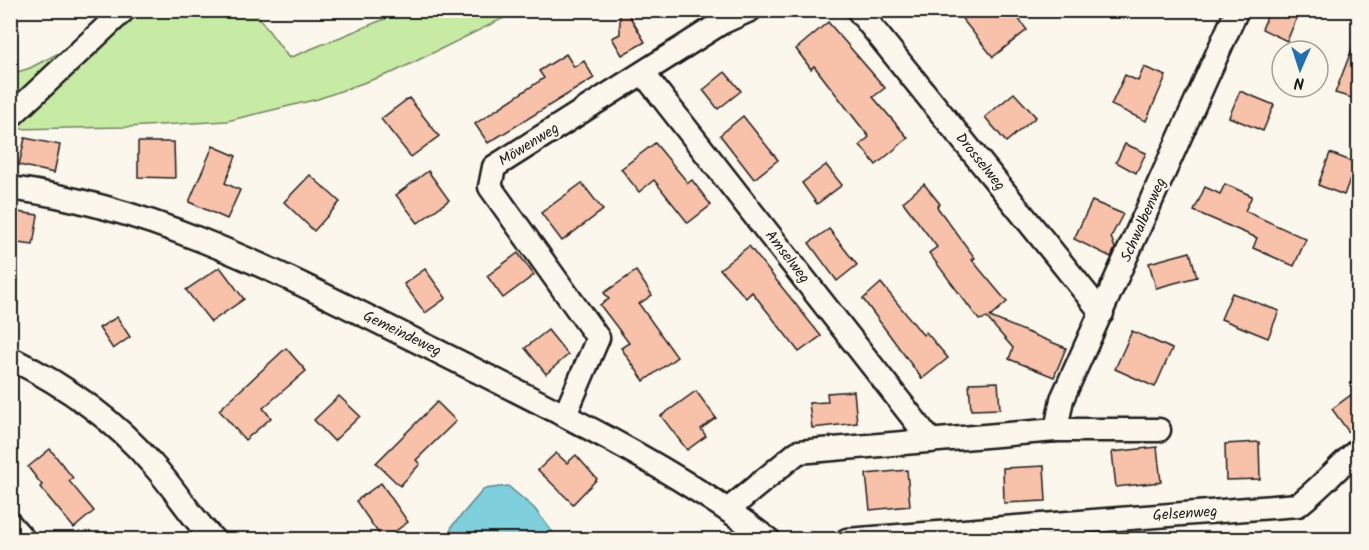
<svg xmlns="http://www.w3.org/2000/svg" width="1369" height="550" viewBox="0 0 1369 550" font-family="Kalam,sans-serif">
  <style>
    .green { fill: #c7eaa4; stroke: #728360; stroke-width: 1.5 }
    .water { fill: #80cfdc; stroke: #58878f; stroke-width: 1.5 }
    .building { fill: #f8c1aa; stroke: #1c1c1c; stroke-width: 1.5 }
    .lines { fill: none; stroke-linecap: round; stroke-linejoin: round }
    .minor-casing { stroke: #1c1c1c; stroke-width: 27 }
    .minor { stroke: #fbf7ec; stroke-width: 22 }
    .labels { text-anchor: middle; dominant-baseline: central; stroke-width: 5; stroke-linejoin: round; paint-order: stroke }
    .street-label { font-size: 15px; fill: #1c1c1c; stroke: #fbf7ec }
  </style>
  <rect width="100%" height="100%" fill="#fbf7ec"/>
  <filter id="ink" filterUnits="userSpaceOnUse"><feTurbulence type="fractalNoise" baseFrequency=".0167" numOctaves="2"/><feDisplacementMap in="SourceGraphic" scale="12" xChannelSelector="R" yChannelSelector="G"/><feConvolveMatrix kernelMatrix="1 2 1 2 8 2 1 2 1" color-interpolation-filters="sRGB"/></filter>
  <g filter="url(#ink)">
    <!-- green -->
    <g class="green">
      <polygon points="141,11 254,11 289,58 404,11 518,11 394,72 318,99 227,121 127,127 11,129 108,36"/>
      <polygon points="84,40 11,106 11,74 30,68"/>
    </g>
    <!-- water -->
    <polygon class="water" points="508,486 534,508 558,539 448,539 452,526 484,489"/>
    <!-- building -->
    <g class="building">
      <polygon points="620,10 626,10 645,42 622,55 612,38 620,34"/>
      <polygon points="955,10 1012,10 1027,30 993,57"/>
      <polygon points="1270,10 1300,10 1287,41 1262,29"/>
      <polygon points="828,22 885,88 873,97 908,138 876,165 860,145 869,137 814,66 811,69 796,49"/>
      <polygon points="1357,36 1359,36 1359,100 1335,93"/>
      <polygon points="566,54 574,67 584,61 594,78 488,143 475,124 544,78 539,71"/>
      <polygon points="1144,67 1166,76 1146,121 1111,105 1125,75 1138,81"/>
      <polygon points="725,72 741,91 718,109 703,90"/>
      <polygon points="1240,91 1274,105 1263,131 1229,117"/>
      <polygon points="1014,93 1036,117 1006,142 985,117"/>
      <polygon points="409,98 439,136 411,157 381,119"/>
      <polygon points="743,116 778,160 754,179 720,135"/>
      <polygon points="25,138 60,145 54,173 19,165"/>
      <polygon points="138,142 174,142 175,178 138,177"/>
      <polygon points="655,143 688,183 692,180 711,205 688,223 654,180 639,192 621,169"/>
      <polygon points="1125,144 1146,153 1136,173 1116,162"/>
      <polygon points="213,146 236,156 225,183 240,190 227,219 189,202"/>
      <polygon points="1330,153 1356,163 1344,195 1318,185"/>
      <polygon points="826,165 842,185 817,204 802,183"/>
      <polygon points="428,171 449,200 418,223 396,195"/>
      <polygon points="310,175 340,202 314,231 284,202"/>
      <polygon points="582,183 603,210 562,241 541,213"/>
      <polygon points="924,184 940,204 937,207 975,258 972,260 1007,302 990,317 1066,348 1054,377 1009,359 1013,348 987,318 979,320 929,253 937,247 903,202"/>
      <polygon points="1225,184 1252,196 1245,211 1306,239 1294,266 1253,248 1257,238 1194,211 1205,187 1220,194"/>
      <polygon points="1092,201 1123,214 1111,237 1115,248 1111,257 1074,239"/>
      <polygon points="10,211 38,215 33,245 10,242"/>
      <polygon points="829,229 857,265 837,281 809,243"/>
      <polygon points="749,246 821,336 799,352 752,292 746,298 720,269"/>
      <polygon points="1190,252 1197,277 1156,288 1149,263"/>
      <polygon points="518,253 534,275 503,298 487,276"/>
      <polygon points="220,267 244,299 211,322 186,290"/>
      <polygon points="425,269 446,298 425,313 404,284"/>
      <polygon points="636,271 652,295 639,304 677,357 644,381 621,348 629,343 600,305 609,299 604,293"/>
      <polygon points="881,283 923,335 926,332 948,358 922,379 863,299"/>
      <polygon points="1232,293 1279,311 1268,338 1221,319"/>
      <polygon points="117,317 130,337 113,349 99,328"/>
      <polygon points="548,330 568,355 546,374 525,348"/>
      <polygon points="1132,331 1172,349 1155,387 1115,369"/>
      <polygon points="286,348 306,371 263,408 271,418 245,440 219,410"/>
      <polygon points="998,382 1000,409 971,410 969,383"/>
      <polygon points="1359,389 1359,437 1353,438 1332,409"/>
      <polygon points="696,391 716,418 701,429 706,436 687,450 661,416"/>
      <polygon points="854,391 857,423 812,428 809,403 828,402 827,393"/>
      <polygon points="339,396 360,416 334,441 314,420"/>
      <polygon points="437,402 456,421 416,460 420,464 400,486 376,463"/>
      <polygon points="1259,442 1260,479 1226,480 1225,444"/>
      <polygon points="1157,447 1161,482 1116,487 1112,452"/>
      <polygon points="50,449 73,478 69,481 94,511 74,528 40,487 42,485 28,467"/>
      <polygon points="556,453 567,463 576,455 597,479 573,504 538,470"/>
      <polygon points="1044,466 1046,501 1004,503 1003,468"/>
      <polygon points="907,470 910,506 870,510 866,474"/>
      <polygon points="381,483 408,522 383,540 356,501"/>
    </g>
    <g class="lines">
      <defs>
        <g id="minor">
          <polyline points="858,10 1102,313"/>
          <polyline points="643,73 931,441"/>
          <polyline points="10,117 124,10"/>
          <path d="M 10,188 C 164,208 300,284 437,351 C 550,408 668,463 769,540"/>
          <path d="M 10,358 C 65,385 113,418 153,465 C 175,489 191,517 214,540"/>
          <polyline points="565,415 598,338 490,187 494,167 721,23 750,10"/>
          <polyline points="1056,430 1159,430"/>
          <polyline points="729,509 798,452 1056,430 1062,399 1237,10"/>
          <polyline points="10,524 24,540"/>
          <path d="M 847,540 L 1298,505 C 1320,488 1337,468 1358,450"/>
        </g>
      </defs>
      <!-- minor casing -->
      <use href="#minor" class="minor-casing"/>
      <!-- minor -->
      <use href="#minor" class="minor"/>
    </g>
  </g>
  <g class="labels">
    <!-- street labels -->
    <g class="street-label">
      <text transform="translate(529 145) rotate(-32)">Möwenweg</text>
      <text transform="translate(980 162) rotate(51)">Drosselweg</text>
      <text transform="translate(1144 220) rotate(-66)">Schwalbenweg</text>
      <text transform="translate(787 257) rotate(52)">Amselweg</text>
      <text transform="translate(402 334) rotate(26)">Gemeindeweg</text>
      <text transform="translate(1185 514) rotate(-4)">Gelsenweg</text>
    </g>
  </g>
  <!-- margin -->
  <rect width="1369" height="550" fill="none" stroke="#fbf7ec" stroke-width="36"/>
  <rect x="18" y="18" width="1333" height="514" fill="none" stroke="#1c1c1c" stroke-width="2" filter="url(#ink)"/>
  <!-- north arrow -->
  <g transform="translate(1300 69) rotate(183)"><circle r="28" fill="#fbf7ec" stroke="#a29f99" stroke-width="1.5"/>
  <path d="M0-4.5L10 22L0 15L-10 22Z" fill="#1f6fb2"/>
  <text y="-9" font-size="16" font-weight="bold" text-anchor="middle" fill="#1c1c1c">N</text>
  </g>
</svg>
